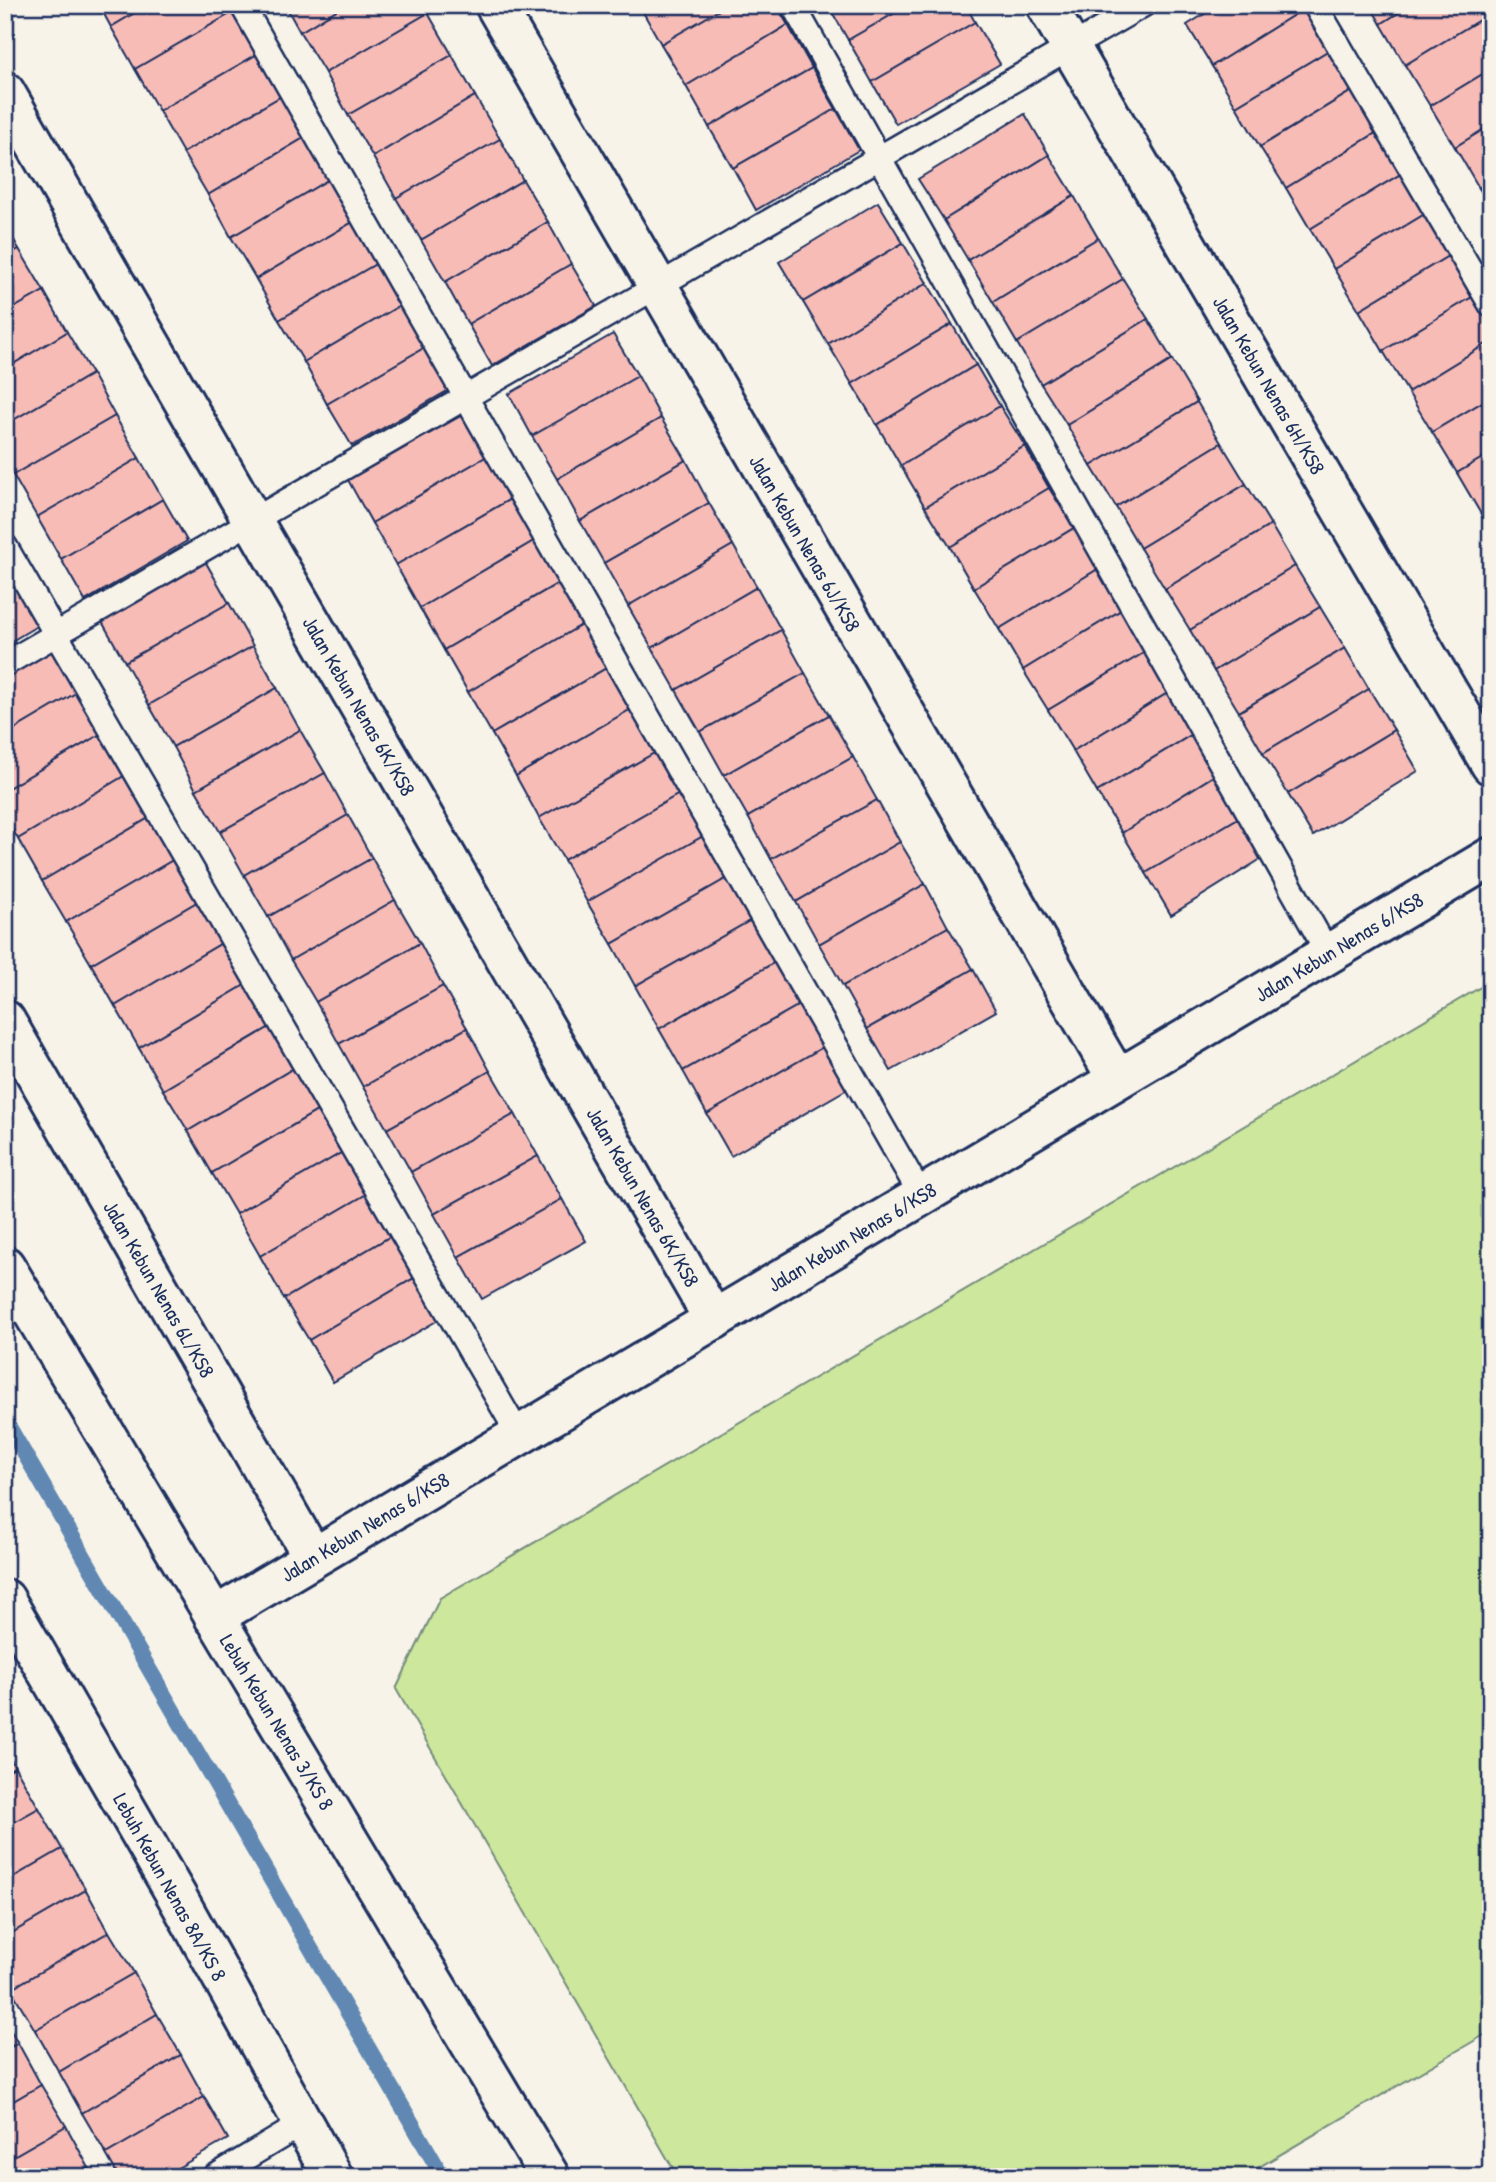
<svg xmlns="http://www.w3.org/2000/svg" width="1496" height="2182" viewBox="0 0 1496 2182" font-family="'Patrick Hand',sans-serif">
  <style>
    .green { fill: #cde79d; stroke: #748b7e; stroke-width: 2 }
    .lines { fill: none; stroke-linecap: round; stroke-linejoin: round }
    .stream { stroke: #6088b3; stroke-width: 16 }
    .building { fill: #f8bcb7; stroke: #1b2f5e; stroke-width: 2 }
    .lane-casing { stroke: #1b2f5e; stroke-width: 28 }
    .street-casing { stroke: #1b2f5e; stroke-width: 44 }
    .secondary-casing { stroke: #1b2f5e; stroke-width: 44 }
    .lane { stroke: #f7f3e8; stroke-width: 23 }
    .street { stroke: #f7f3e8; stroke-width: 38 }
    .secondary { stroke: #f7f3e8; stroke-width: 38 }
    .labels { text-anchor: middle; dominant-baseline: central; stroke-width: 5; stroke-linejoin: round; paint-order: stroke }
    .street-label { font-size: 21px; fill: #1b2f5e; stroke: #f7f3e8 }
  </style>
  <rect width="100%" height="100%" fill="#f7f3e8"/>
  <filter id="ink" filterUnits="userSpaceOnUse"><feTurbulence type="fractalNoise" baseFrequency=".0143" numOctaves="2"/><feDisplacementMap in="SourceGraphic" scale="14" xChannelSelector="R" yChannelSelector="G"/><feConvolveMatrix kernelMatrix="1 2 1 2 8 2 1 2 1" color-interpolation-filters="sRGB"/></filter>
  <g filter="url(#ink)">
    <!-- green -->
    <polygon class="green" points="1491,981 1491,2031 1242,2177 678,2177 396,1689 440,1598"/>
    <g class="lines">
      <!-- stream -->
      <polyline class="stream" points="5,1420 443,2177"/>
    </g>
    <!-- building -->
    <g class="building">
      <polygon points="99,5 148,5 111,27"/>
      <polygon points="148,5 235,5 237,10 135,69 111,27"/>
      <polygon points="285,5 345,5 300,32"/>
      <polygon points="345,5 423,5 428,13 325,73 300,32"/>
      <polygon points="639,5 728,5 661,44"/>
      <polygon points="728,5 776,5 788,25 686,86 661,44"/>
      <polygon points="828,5 909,5 848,40"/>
      <polygon points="909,5 966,5 975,22 872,82 848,40"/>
      <polygon points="1219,5 1310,5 1212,66 1187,25"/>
      <polygon points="1310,5 1341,43 1236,106 1212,66"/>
      <polygon points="1370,5 1411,5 1381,24"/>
      <polygon points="1411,5 1491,5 1491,13 1405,65 1381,24"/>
      <polygon points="237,10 261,52 159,111 135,69"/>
      <polygon points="428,13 452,55 348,115 325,73"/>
      <polygon points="1491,13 1491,69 1430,106 1405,65"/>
      <polygon points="975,22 1000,64 896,124 872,82"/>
      <polygon points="788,25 812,68 709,127 686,86"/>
      <polygon points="1341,43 1365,83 1260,147 1236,106"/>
      <polygon points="261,52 285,94 183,153 159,111"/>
      <polygon points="452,55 475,96 373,157 348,115"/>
      <polygon points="812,68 836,109 733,168 709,127"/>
      <polygon points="1491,69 1491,125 1455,147 1430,106"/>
      <polygon points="1365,83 1389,125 1286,188 1260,147"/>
      <polygon points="285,94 309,135 208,195 183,153"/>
      <polygon points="475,96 500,139 396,198 373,157"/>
      <polygon points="836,109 859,150 756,210 733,168"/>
      <polygon points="1025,114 1049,155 944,220 918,179"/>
      <polygon points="1389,125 1414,166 1310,229 1286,188"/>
      <polygon points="1491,125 1491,181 1479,188 1455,147"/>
      <polygon points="309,135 333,177 231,237 208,195"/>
      <polygon points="500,139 523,180 421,240 396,198"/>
      <polygon points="1049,155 1074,196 968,260 944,220"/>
      <polygon points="1414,166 1438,206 1334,269 1310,229"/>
      <polygon points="333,177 358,219 256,279 231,237"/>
      <polygon points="523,180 548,222 445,282 421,240"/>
      <polygon points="1491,181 1491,207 1479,188"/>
      <polygon points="1074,196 1098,238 993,302 968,260"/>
      <polygon points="878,202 903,243 803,302 779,262"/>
      <polygon points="1438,206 1463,247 1359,310 1334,269"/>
      <polygon points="358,219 381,261 279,320 256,279"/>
      <polygon points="548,222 571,264 468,324 445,282"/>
      <polygon points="5,224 19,249 5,257"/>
      <polygon points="1098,238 1123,279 1017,343 993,302"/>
      <polygon points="903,243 927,283 828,344 803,302"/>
      <polygon points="1463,247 1487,288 1383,351 1359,310"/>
      <polygon points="19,249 44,291 5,313 5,257"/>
      <polygon points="381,261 406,302 304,362 279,320"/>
      <polygon points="571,264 596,306 492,366 468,324"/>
      <polygon points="1123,279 1148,319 1041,384 1017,343"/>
      <polygon points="927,283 952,324 852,384 828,344"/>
      <polygon points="1487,288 1491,294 1491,341 1408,392 1383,351"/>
      <polygon points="44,291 67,332 5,369 5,313"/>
      <polygon points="406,302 429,345 327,404 304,362"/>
      <polygon points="1148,319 1172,360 1067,425 1041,384"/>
      <polygon points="952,324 976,365 877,425 852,384"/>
      <polygon points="67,332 92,374 5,425 5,369"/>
      <polygon points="613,334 638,376 532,436 509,394"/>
      <polygon points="1491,341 1491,397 1432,432 1408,392"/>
      <polygon points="429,345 454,387 352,446 327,404"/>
      <polygon points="1172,360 1197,402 1091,466 1067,425"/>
      <polygon points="976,365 1000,406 901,466 877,425"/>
      <polygon points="92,374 115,416 13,475 5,462 5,425"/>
      <polygon points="638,376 661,418 557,479 532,436"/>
      <polygon points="1491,397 1491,453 1457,473 1432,432"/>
      <polygon points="1197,402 1221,443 1116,507 1091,466"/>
      <polygon points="1000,406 1025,446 925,507 901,466"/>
      <polygon points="466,413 489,455 372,523 348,480"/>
      <polygon points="115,416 139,458 37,517 13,475"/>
      <polygon points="661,418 686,460 580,521 557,479"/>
      <polygon points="1221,443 1246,484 1140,548 1116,507"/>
      <polygon points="1025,446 1049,488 950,547 925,507"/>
      <polygon points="1491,453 1491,508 1481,514 1457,473"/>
      <polygon points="489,455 514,497 396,565 372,523"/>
      <polygon points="139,458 163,499 61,559 37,517"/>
      <polygon points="686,460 709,503 604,563 580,521"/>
      <polygon points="1246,484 1271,525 1165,589 1140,548"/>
      <polygon points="1049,488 1074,528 974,588 950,547"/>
      <polygon points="514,497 537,539 420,608 396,565"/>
      <polygon points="163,499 187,541 85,601 61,559"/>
      <polygon points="709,503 733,545 628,606 604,563"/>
      <polygon points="1491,508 1491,530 1481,514"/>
      <polygon points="1271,525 1295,566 1190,630 1165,589"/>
      <polygon points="1074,528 1098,569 999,629 974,588"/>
      <polygon points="537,539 562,581 444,650 420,608"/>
      <polygon points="733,545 757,587 652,648 628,606"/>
      <polygon points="5,546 24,579 5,589"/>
      <polygon points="205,561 229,603 125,662 101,620"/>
      <polygon points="1295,566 1320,607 1214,671 1190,630"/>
      <polygon points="1098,569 1123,609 1023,670 999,629"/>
      <polygon points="24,579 47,620 5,645 5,589"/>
      <polygon points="562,581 585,623 468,692 444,650"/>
      <polygon points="757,587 781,630 676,690 652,648"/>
      <polygon points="229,603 253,646 149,705 125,662"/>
      <polygon points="1320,607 1345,648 1239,712 1214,671"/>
      <polygon points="1123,609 1147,651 1048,710 1023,670"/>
      <polygon points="585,623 610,666 492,734 468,692"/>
      <polygon points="781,630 805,673 700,732 676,690"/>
      <polygon points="253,646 277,688 173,747 149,705"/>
      <polygon points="57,648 81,690 5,735 5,678"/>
      <polygon points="1345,648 1369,689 1263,753 1239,712"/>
      <polygon points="1147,651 1171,691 1073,751 1048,710"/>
      <polygon points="610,666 633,708 516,776 492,734"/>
      <polygon points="805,673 829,715 724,775 700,732"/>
      <polygon points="277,688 300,730 196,790 173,747"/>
      <polygon points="1369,689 1394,730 1288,794 1263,753"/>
      <polygon points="81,690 106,731 5,790 5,735"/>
      <polygon points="1171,691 1196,732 1097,792 1073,751"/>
      <polygon points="633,708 658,751 539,818 516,776"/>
      <polygon points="829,715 853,757 748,817 724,775"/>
      <polygon points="300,730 325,773 220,832 196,790"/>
      <polygon points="1394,730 1418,771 1313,836 1288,794"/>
      <polygon points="106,731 129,773 18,839 5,817 5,790"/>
      <polygon points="1196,732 1220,772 1122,833 1097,792"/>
      <polygon points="658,751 681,793 564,860 539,818"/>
      <polygon points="853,757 877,800 771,859 748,817"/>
      <polygon points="1220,772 1245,814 1146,873 1122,833"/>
      <polygon points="129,773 154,815 42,881 18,839"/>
      <polygon points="325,773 348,815 244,875 220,832"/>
      <polygon points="681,793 705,835 587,902 564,860"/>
      <polygon points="877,800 900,842 796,902 771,859"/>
      <polygon points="1245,814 1269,854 1171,915 1146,873"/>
      <polygon points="154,815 178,857 66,922 42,881"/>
      <polygon points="348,815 372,858 268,917 244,875"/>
      <polygon points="705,835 729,877 612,944 587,902"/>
      <polygon points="900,842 925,884 819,944 796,902"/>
      <polygon points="178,857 202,899 91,964 66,922"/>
      <polygon points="372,858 395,900 291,960 268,917"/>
      <polygon points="729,877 753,919 635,986 612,944"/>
      <polygon points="925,884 948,927 843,986 819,944"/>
      <polygon points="202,899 227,940 115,1006 91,964"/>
      <polygon points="395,900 420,943 316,1002 291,960"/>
      <polygon points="753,919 777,961 659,1029 635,986"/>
      <polygon points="948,927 973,969 867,1029 843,986"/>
      <polygon points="227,940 250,982 139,1048 115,1006"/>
      <polygon points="420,943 443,986 339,1044 316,1002"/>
      <polygon points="777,961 801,1004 683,1071 659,1029"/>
      <polygon points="973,969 996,1011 891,1071 867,1029"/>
      <polygon points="250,982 275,1024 163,1090 139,1048"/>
      <polygon points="443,986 467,1028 363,1087 339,1044"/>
      <polygon points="801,1004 825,1046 707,1114 683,1071"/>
      <polygon points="275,1024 299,1065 188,1131 163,1090"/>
      <polygon points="467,1028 490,1071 387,1129 363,1087"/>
      <polygon points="825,1046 849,1088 731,1156 707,1114"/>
      <polygon points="299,1065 324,1107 212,1173 188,1131"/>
      <polygon points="490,1071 515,1114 411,1172 387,1129"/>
      <polygon points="324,1107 348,1149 236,1214 212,1173"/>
      <polygon points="515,1114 538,1156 434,1214 411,1172"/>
      <polygon points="348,1149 372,1191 260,1256 236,1214"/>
      <polygon points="538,1156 562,1199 458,1257 434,1214"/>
      <polygon points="372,1191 396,1233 284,1299 260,1256"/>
      <polygon points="562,1199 586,1241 482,1299 458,1257"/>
      <polygon points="396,1233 421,1274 309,1340 284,1299"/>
      <polygon points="421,1274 445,1316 333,1382 309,1340"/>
      <polygon points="5,1749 15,1767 5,1772"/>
      <polygon points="15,1767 39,1808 5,1827 5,1772"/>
      <polygon points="39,1808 62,1849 5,1882 5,1827"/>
      <polygon points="62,1849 86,1890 5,1937 5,1882"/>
      <polygon points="86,1890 109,1932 11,1989 5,1979 5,1937"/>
      <polygon points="109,1932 134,1973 35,2030 11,1989"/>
      <polygon points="134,1973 157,2014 59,2072 35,2030"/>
      <polygon points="157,2014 181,2055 82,2113 59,2072"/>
      <polygon points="5,2021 18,2043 5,2050"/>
      <polygon points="18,2043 41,2085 5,2106 5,2050"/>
      <polygon points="181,2055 204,2097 106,2154 82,2113"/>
      <polygon points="41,2085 66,2126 5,2161 5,2106"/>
      <polygon points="204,2097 228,2139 162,2177 119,2177 106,2154"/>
      <polygon points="66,2126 89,2168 75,2177 5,2177 5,2161"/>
      <polygon points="89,2168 94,2177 75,2177"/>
    </g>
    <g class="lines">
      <defs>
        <g id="lane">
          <polyline points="242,5 921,1195"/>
          <polyline points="793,5 1328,953"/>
          <polyline points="1315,5 1491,305"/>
          <polyline points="5,546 519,1435"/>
          <polyline points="5,664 1143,5"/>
          <polyline points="214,2177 302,2124"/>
        </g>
        <g id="street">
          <polyline points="495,5 1117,1079"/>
          <polyline points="1046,5 1491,765"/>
          <polyline points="5,92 714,1320"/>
          <polyline points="5,1020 313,1557"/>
          <polyline points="5,1599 176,1895 333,2177"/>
          <polyline points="214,1617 1491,857"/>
        </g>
        <polyline id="secondary" points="5,1266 550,2177"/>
      </defs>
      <!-- lane casing -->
      <use href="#lane" class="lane-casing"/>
      <!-- street casing -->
      <use href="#street" class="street-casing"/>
      <!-- secondary casing -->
      <use href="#secondary" class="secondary-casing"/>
      <!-- lane -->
      <use href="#lane" class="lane"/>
      <!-- street -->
      <use href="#street" class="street"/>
      <!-- secondary -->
      <use href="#secondary" class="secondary"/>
    </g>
  </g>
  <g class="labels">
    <!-- street labels -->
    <g class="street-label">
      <text transform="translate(1269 385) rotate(60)">Jalan Kebun Nenas 6H/KS8</text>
      <text transform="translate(805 543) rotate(60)">Jalan Kebun Nenas 6J/KS8</text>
      <text transform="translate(359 706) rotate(60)">Jalan Kebun Nenas 6K/KS8</text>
      <text transform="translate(1339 947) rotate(-31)">Jalan Kebun Nenas 6/KS8</text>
      <text transform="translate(643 1197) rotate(60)">Jalan Kebun Nenas 6K/KS8</text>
      <text transform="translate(852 1237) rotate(-31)">Jalan Kebun Nenas 6/KS8</text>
      <text transform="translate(159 1289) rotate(60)">Jalan Kebun Nenas 6L/KS8</text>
      <text transform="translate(365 1527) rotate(-31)">Jalan Kebun Nenas 6/KS8</text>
      <text transform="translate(277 1722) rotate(59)">Lebuh Kebun Nenas 3/KS 8</text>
      <text transform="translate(170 1887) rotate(61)">Lebuh Kebun Nenas 8A/KS 8</text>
    </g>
  </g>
  <!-- margin -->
  <rect width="1496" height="2182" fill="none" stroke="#f7f3e8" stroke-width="28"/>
  <rect x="14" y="14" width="1468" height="2154" fill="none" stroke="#1b2f5e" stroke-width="2.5" filter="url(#ink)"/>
</svg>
